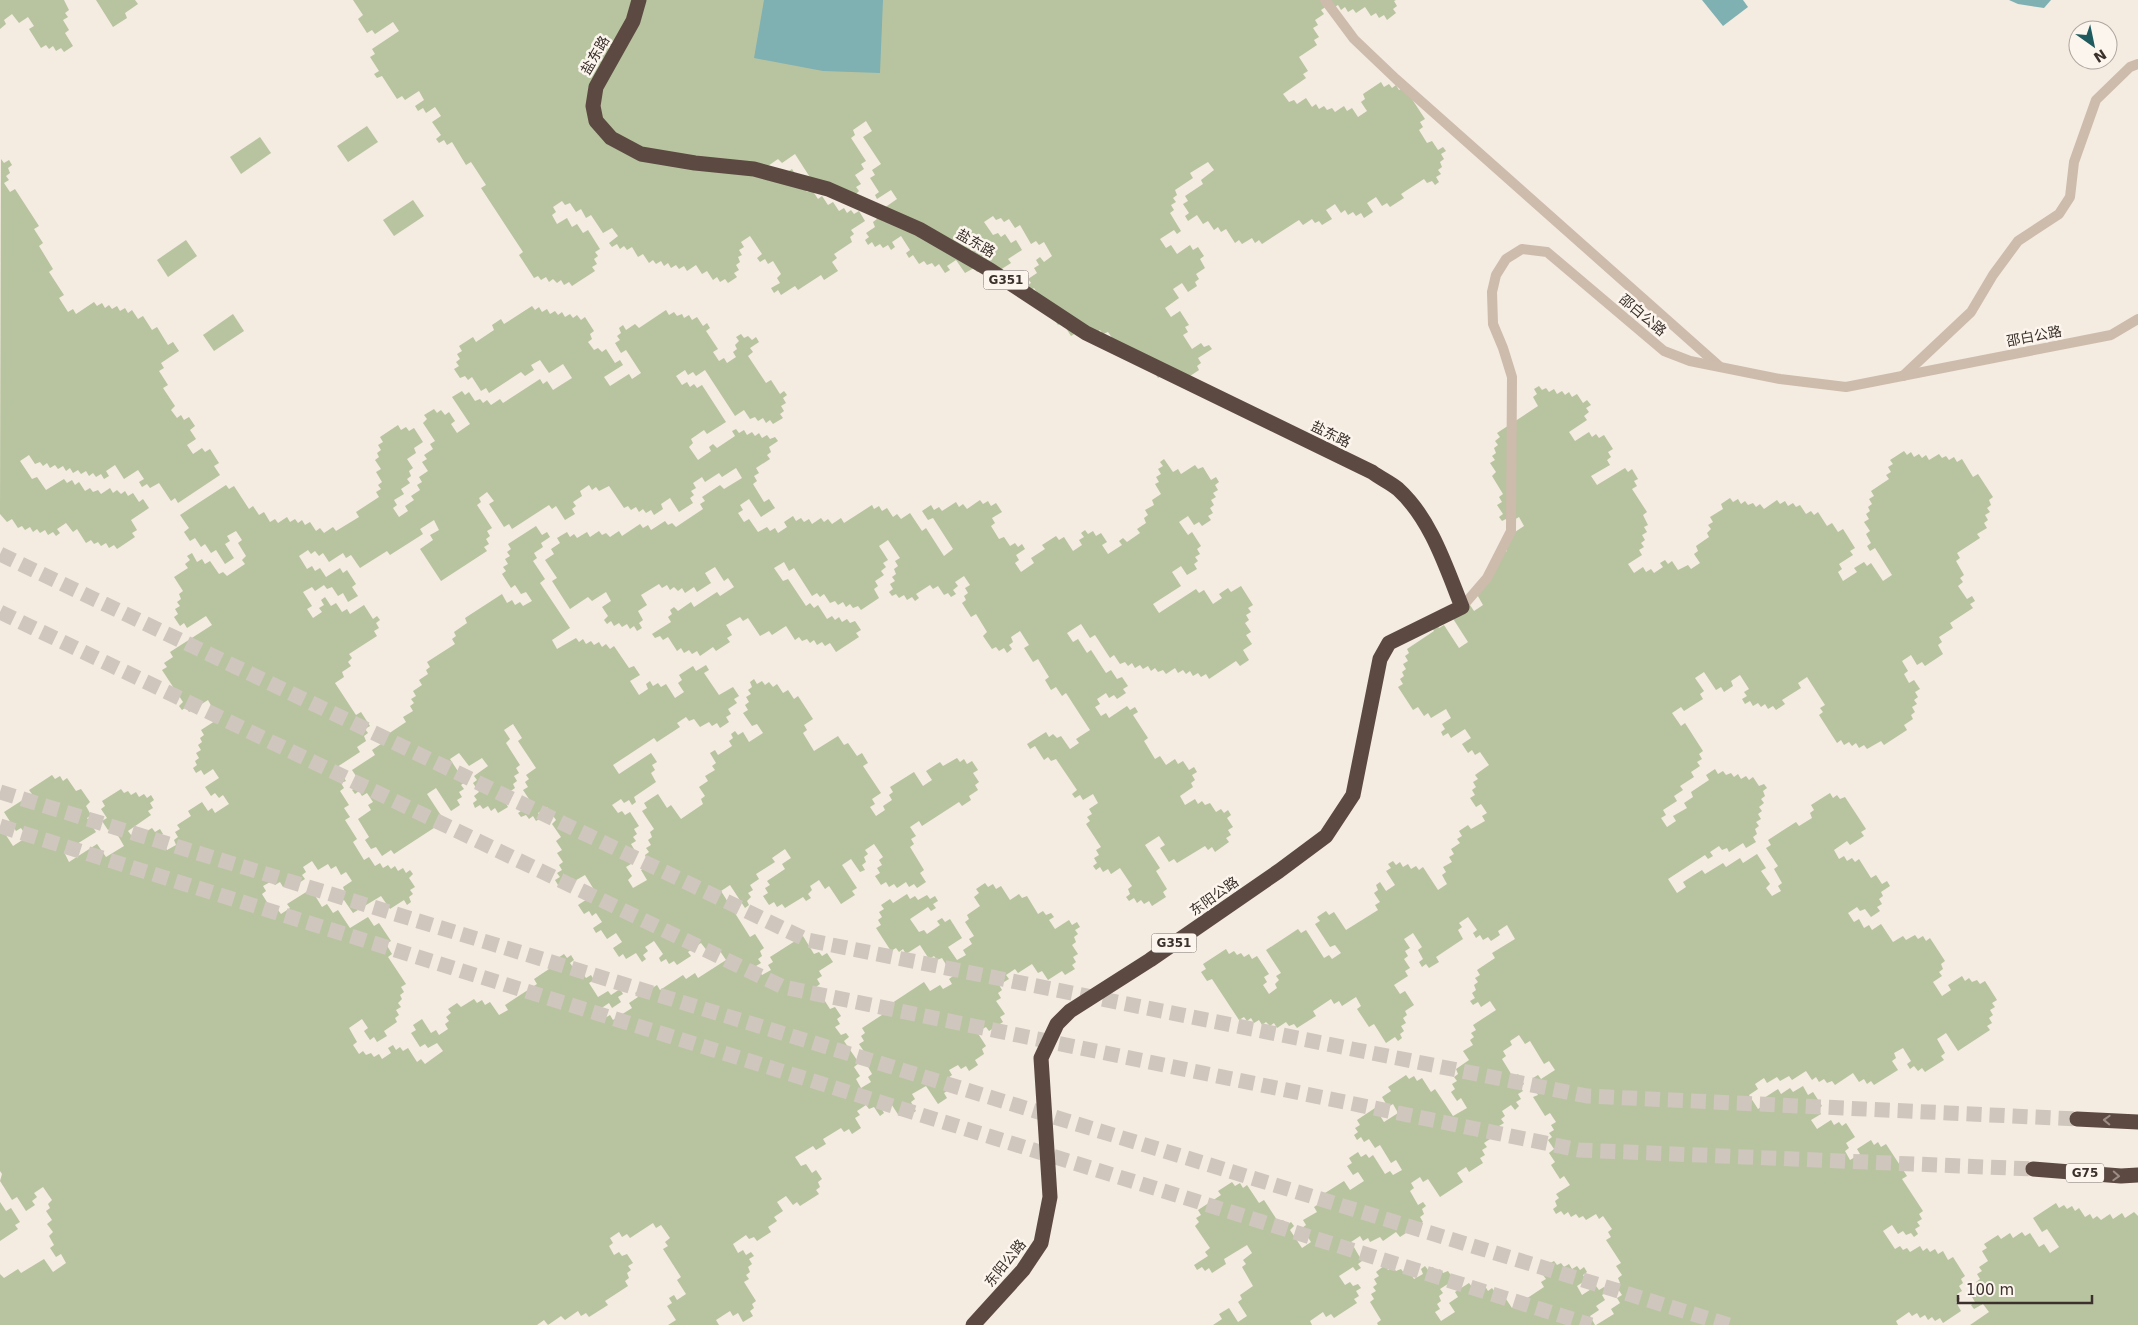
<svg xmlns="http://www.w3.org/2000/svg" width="2138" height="1325" viewBox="0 0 2138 1325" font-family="'DejaVu Sans','Noto Sans SC',sans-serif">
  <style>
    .green { fill: #b8c4a0 }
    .water { fill: #7fb0b2 }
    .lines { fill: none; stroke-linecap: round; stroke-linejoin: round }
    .highway-tunnel { stroke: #cfc6bd; stroke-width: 15; stroke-dasharray: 15 8; stroke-linecap: butt }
    .minor { stroke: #cdbbac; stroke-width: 10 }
    .highway { stroke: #5c4a42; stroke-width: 15 }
    .oneway { stroke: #9c8e87 }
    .labels { text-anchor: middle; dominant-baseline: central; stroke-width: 5; stroke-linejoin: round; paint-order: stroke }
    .shield { fill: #fbf5ee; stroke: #756b66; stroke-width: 1 }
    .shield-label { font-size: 12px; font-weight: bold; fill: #3b302b }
    .street-label { font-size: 14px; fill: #3b302b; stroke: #fbf5ee }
  </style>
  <rect width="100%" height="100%" fill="#f4ebe1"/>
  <!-- green -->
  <g class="green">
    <polygon points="0,0 64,0 69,10 65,13 68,17 63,20 69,30 65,33 73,46 64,52 61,48 56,51 53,46 49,49 46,45 41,48 29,29 34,26 28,17 19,23 12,14 4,20 6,24 0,29"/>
    <polygon points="96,0 135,0 138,4 125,13 127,18 113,27"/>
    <polygon points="353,0 1396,0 1394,1 1397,6 1393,9 1396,13 1387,20 1384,15 1379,18 1376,13 1371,16 1365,7 1356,13 1353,9 1348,12 1345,7 1341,10 1338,5 1333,8 1330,4 1321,10 1324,14 1315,20 1318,25 1313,28 1319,37 1314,40 1317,45 1299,57 1308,71 1303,74 1306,78 1283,94 1289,102 1294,100 1297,104 1306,98 1312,107 1316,104 1319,109 1324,106 1327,110 1332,108 1335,112 1344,106 1347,111 1352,108 1358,117 1367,111 1361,102 1365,99 1363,94 1381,82 1384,87 1389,84 1392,88 1396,85 1399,90 1404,87 1425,119 1420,122 1423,127 1419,130 1427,143 1432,141 1438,150 1443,147 1446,151 1441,154 1444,159 1440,162 1442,167 1438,170 1441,174 1436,177 1439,182 1435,185 1432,181 1427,183 1424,179 1401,194 1404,198 1390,207 1387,203 1382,206 1376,197 1367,203 1373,212 1364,218 1361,213 1356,216 1353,212 1348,215 1345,210 1341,213 1335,204 1326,210 1332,219 1322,225 1319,221 1315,223 1312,219 1303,225 1299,220 1262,244 1259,240 1255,243 1252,238 1242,244 1239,240 1235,243 1226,229 1221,232 1218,227 1214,230 1208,221 1203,224 1197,215 1188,221 1185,216 1189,213 1183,204 1188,201 1185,196 1203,184 1201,180 1214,170 1208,162 1190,173 1193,178 1175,190 1177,195 1173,198 1176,202 1171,205 1174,210 1170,213 1181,231 1177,234 1174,230 1160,239 1166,248 1171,245 1177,254 1190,245 1193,250 1198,247 1204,256 1200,259 1205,268 1196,274 1199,279 1195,282 1197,286 1188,292 1182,283 1173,289 1179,298 1165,308 1171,317 1180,311 1189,325 1185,327 1188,332 1183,335 1192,349 1201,343 1204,347 1209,345 1212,349 1198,358 1201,363 1197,366 1199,370 1181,382 1163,375 1158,378 1146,359 1123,354 1108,332 1103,334 1100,330 1087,339 1076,333 1071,336 1062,322 1058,325 1034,288 1029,291 1026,286 1031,283 1028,279 1037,273 1034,268 1039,265 1036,260 1040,257 1044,262 1052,256 1044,242 1039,245 1036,241 1031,244 1020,225 1015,228 1009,219 1004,222 1001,218 996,220 993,216 984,222 993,235 998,233 1001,237 1005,234 1011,243 1016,240 1022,250 1008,259 1011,263 997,272 991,263 977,272 974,268 965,273 956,260 947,266 950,270 945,273 939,264 935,267 932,263 927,265 924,261 919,264 913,255 909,258 906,253 910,250 901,236 892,242 895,247 891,250 888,245 883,248 880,244 875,247 872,242 868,245 865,240 869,237 866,233 875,227 873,222 877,219 874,215 897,199 891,190 877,199 875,195 879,192 870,178 875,175 872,170 881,164 863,137 872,131 866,121 853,130 855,135 851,138 866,161 861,164 864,169 855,175 861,184 856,187 859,191 855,195 813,182 795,154 782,163 778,159 765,168 778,178 792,169 807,192 812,190 818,199 822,196 828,205 833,202 839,211 844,208 847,213 851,210 854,214 859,211 865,221 851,230 854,234 850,237 852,242 834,254 837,258 832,262 838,271 824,280 821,275 798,290 795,286 781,295 778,290 774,293 771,288 780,283 777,278 781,274 773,261 768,264 765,259 760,262 757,258 762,254 750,236 741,242 744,247 739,250 742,255 738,257 740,262 736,265 739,270 734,273 737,277 728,283 725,279 720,282 717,277 713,280 707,271 702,274 696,265 687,271 684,266 679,269 676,265 671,268 668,263 664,266 661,261 656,264 653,260 649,263 643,254 638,257 632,247 627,250 624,246 620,249 617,244 612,247 609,243 618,236 612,228 603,233 591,215 586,218 581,209 576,212 570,203 565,205 562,201 553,207 556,212 552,215 557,224 567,218 572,227 577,224 583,233 588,230 600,249 595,252 598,256 594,259 597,264 592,267 595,271 572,286 569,282 564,285 561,280 557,283 553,279 549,282 546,277 541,280 538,276 534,278 519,255 523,252 481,188 486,185 471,162 466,165 452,142 447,145 444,140 439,143 436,139 441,135 432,122 441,116 435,107 426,113 423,108 418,111 415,106 424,100 419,91 405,100 402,96 397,99 382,76 377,78 374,74 379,71 370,57 375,54 372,49 399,31 393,22 375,34 372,30 367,33 358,19 363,15"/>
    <polygon points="367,126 378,142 348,162 337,146"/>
    <polygon points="260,137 271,153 241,174 230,157"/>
    <polygon points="1,159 4,163 9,160 12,165 8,168 10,173 6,176 9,180 4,183 10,192 15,189 39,226 34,229 43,243 39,246 53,269 49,272 64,295 59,298 68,312 73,309 76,314 94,302 97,306 102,303 105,308 109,305 112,309 117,306 120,311 125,308 128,313 132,310 138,319 143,316 152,330 157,327 168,345 173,342 179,351 161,363 164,368 159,371 168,385 163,388 175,406 171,410 177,418 181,415 184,420 189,417 195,426 190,430 196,439 187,445 193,454 202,448 205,452 210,449 219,463 214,466 220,475 178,503 175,498 171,501 159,483 150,488 147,484 142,487 139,482 144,479 138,470 124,479 115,465 106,471 109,476 104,479 101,474 96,477 93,473 89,476 86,471 81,474 78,470 73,473 70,468 66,471 63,466 58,469 55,465 50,468 47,463 43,466 40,462 35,464 29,455 20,461 32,479 37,477 46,490 64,479 67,483 72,480 75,485 79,482 85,491 90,488 93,492 98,490 101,494 110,488 113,493 117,490 121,494 125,491 128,496 133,493 139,502 143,499 149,508 131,520 137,530 132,533 135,537 117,549 114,545 109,548 106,543 101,546 98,542 94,544 91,540 86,543 77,529 73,532 66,523 57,529 60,533 56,536 53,532 48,535 45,530 40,533 37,529 33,532 30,527 25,530 22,526 18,528 12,519 7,522 0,514"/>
    <polygon points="413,200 424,216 394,236 383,220"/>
    <polygon points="186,240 197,256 168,277 157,260"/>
    <polygon points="532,306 535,310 539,307 542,312 547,309 550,314 555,311 558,315 562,312 565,317 570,314 573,318 577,315 581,320 585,317 594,331 590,334 592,339 588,342 594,350 598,348 602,352 606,349 615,363 620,360 623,365 604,377 610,386 629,374 632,379 641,373 626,350 621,353 615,343 620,340 617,336 621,333 619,328 623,325 626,330 635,324 639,328 666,310 669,315 674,312 677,316 682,314 684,318 689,315 692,320 697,317 703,326 707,323 710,328 706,331 718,349 713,352 719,361 724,358 727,363 736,357 733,352 737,349 735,345 739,341 736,337 741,334 744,338 748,336 752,340 756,337 759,342 750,348 753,352 748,356 766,383 771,380 780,394 784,391 787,395 783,398 786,403 781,406 784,411 780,414 783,418 773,424 770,420 766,423 763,418 758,421 755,417 750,419 744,410 735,416 705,370 696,376 693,372 688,375 685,370 676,376 682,385 687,382 690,387 694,384 697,388 702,385 726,422 707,434 704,430 691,439 693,443 689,447 698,460 711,451 709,447 713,444 717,448 735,436 732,431 736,429 739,433 744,430 747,435 752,432 755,436 759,433 762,438 767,435 770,439 775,437 778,441 769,447 771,452 767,455 770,459 756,468 759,473 754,476 757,481 753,484 764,502 769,499 775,508 761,517 749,499 740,505 743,510 738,513 744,522 749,519 758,532 767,527 770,531 775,528 778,533 787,527 784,522 793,516 796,521 801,518 804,522 809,519 812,524 821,518 824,522 828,519 832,524 841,518 844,523 872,505 874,509 879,506 882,511 887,508 893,517 897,514 901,519 910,513 922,531 926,528 944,556 953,549 933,518 928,520 922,511 931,505 934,510 939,507 942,511 956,502 959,507 963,504 967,509 980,500 983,504 988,501 991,506 996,503 1002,512 992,518 995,523 991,526 999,539 1004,537 1010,546 1015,543 1018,547 1022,544 1025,549 1016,555 1019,560 1015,563 1021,572 1034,563 1031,558 1045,549 1042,545 1056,536 1059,540 1064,537 1073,551 1082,545 1079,540 1084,537 1081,533 1085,530 1088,534 1093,531 1096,536 1101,533 1107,542 1102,545 1108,554 1122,545 1119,541 1123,538 1127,542 1140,533 1137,529 1146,523 1144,518 1148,515 1145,510 1154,505 1152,500 1161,494 1155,484 1159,482 1156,477 1161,474 1158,469 1163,466 1160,462 1164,459 1173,472 1178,469 1181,474 1195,465 1198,469 1203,467 1211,480 1216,477 1219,482 1215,485 1218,490 1213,493 1216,497 1211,500 1214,505 1210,508 1213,513 1208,516 1211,520 1202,526 1199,522 1194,525 1188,516 1179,522 1188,535 1192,532 1201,546 1197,549 1200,554 1195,557 1198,561 1194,564 1197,569 1187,575 1181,566 1172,572 1181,586 1153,604 1159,613 1196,589 1199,593 1204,590 1213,604 1222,598 1219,594 1228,588 1231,592 1241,586 1253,605 1248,608 1251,612 1246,615 1249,620 1245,623 1251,632 1246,635 1252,644 1243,650 1249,660 1240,666 1236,661 1209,679 1206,674 1201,677 1198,673 1193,676 1190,671 1186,674 1183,670 1178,673 1175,668 1166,674 1163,670 1158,672 1155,668 1151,671 1148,666 1143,669 1140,665 1135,668 1132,663 1128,666 1125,662 1120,664 1114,655 1110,658 1095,635 1090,638 1081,624 1067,633 1073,642 1078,639 1087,653 1091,650 1106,673 1111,670 1117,679 1122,677 1128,686 1123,689 1126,693 1117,699 1114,695 1109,698 1106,693 1097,699 1100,704 1095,707 1101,716 1106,713 1109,718 1127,706 1130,710 1135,707 1138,712 1133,715 1148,738 1144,741 1155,759 1160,756 1166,765 1175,759 1178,764 1183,761 1189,770 1194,767 1197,772 1192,775 1195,780 1191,783 1193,787 1180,796 1185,805 1195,799 1198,804 1202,801 1205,805 1210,803 1216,812 1221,809 1224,813 1228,810 1231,815 1227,818 1233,827 1228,830 1231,835 1226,838 1229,842 1215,852 1212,847 1208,850 1205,846 1177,863 1174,859 1169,862 1160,848 1165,845 1159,836 1145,845 1160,868 1156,871 1167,889 1163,892 1166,897 1152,906 1149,901 1144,904 1141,900 1137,903 1134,898 1129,901 1126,897 1130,894 1128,889 1132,886 1120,868 1111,874 1108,869 1103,872 1100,867 1096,870 1093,866 1097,863 1094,858 1099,855 1096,850 1101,847 1086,824 1090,821 1087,817 1092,814 1089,809 1098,803 1093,794 1083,800 1080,795 1075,798 1072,794 1077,790 1056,759 1051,761 1048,757 1044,760 1035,746 1030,749 1027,744 1046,732 1049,737 1053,734 1057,738 1061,736 1070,749 1079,743 1076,739 1090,730 1066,693 1062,696 1056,687 1051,690 1045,680 1049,677 1038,659 1033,662 1024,648 1029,645 1020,631 1011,637 1013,642 1009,645 1012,649 1007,653 1004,648 999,651 996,647 992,649 983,636 987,632 976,614 971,617 962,603 966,600 964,596 968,593 965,588 970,585 964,576 955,582 958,586 953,590 956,594 951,597 948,593 944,595 938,586 933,589 930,585 916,594 919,598 915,601 912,597 907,600 904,595 899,598 896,594 892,596 889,592 893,589 890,584 895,581 892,577 896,574 894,569 898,566 895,561 900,558 888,540 879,546 888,560 883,563 886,567 881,571 884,575 875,581 878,586 874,589 879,598 861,610 858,606 853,608 850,604 846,607 843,602 838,605 835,601 830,603 824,594 820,597 817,593 812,596 794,568 789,571 784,562 774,568 783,581 788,579 806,606 810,603 814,608 818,605 827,619 832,616 835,620 839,617 842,622 847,619 850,623 855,621 861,630 856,633 859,637 836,652 830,643 825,646 822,642 817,645 814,640 810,643 807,639 802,641 799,637 795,640 786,626 772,635 769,631 760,636 748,618 743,621 740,617 726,625 732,635 727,638 730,642 716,651 713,647 700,656 697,651 692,654 689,650 684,653 681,648 677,651 668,637 663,640 660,636 655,638 652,634 671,622 668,617 672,614 670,610 674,607 678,611 691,602 694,607 717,592 720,596 734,587 728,578 724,581 715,567 705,573 711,583 697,592 694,587 685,593 682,588 678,591 674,587 670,590 667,585 662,588 659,584 641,595 647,605 638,611 643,620 639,623 642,628 637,631 634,626 630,629 627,624 622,627 619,623 614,626 611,621 607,624 604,620 608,616 602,607 611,601 606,592 592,601 588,597 570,609 552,581 557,578 545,560 554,554 551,549 560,543 557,538 567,532 570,537 574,534 577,538 587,532 590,537 599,531 602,535 606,533 610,537 619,531 622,536 640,524 643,528 648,525 651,530 665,521 668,525 672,523 676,527 703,509 700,504 705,501 702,497 720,485 724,489 742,478 736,468 722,477 719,473 705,482 702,477 693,483 696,488 691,491 694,495 690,498 693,503 679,512 670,498 661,504 663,509 654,515 651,510 646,513 643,509 639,512 636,507 631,510 628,506 624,508 609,486 599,491 596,487 592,490 589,485 580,491 582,496 573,502 576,506 572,509 575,514 565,520 556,506 552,509 549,505 512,529 509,524 504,527 489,504 494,501 487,492 479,498 481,502 477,505 492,528 487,531 490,536 486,539 489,544 484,547 487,551 441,581 420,549 433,540 430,535 439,530 434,520 420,529 423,534 390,555 387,551 360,568 351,555 346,558 343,553 329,562 323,553 319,556 315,551 311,554 308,550 299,556 307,569 312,566 315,571 320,568 326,577 340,568 343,573 347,570 356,584 352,587 358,596 348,602 343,593 338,596 332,587 327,589 324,585 315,591 312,587 303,592 312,606 307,609 313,618 322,612 319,608 324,605 321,600 325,597 331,606 336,603 342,612 347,609 350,614 364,605 373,619 377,616 380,620 376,623 379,628 374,631 377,636 349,654 352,658 348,662 351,666 342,672 344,677 335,683 356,715 361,712 370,726 365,729 368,733 364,736 366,741 357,747 360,752 337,767 346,781 341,783 344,788 340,791 349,805 344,808 350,817 345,820 357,839 353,842 364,860 369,857 375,866 380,863 383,868 388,865 391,869 395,866 398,871 403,868 406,873 410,870 413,874 409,878 415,887 410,890 413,894 409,897 411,902 407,905 404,900 390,909 381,896 353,913 344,900 339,903 336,898 345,892 343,887 352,881 346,872 341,875 336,866 331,869 328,864 318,870 312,861 303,867 306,872 302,875 305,879 291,888 288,884 283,887 280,882 275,885 272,881 263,886 266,891 262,894 273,912 278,910 281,914 290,908 287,904 311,889 322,907 327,904 333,913 338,910 350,928 368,917 374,926 379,923 391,941 386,944 392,954 388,957 406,984 401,987 404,992 400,995 402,999 398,1003 401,1007 396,1010 399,1015 395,1018 397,1022 384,1031 387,1036 377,1042 374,1037 370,1040 364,1031 368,1028 362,1019 349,1028 357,1042 353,1045 359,1054 363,1051 366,1055 371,1053 374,1057 379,1054 382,1059 391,1053 388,1048 393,1045 396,1050 400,1047 403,1051 408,1048 417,1062 421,1059 425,1064 443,1051 437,1043 428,1048 425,1044 420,1047 411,1033 416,1030 413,1025 422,1019 431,1033 436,1030 439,1035 448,1029 445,1024 449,1021 446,1017 451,1013 448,1009 457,1003 461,1007 474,999 477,1003 482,1000 485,1005 490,1002 499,1015 508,1010 505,1005 537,984 534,979 552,967 550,963 564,954 567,958 571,955 574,960 570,963 579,976 583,974 586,978 591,975 594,980 589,983 598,997 608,991 611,995 620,989 623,994 618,997 621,1002 612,1008 609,1003 600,1009 605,1018 610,1015 613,1020 632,1008 629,1003 638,997 635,993 640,990 643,994 657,985 660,990 683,975 686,979 695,973 698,978 726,960 720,951 715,954 712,949 708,952 701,943 688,952 691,956 677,965 674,961 669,964 666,959 661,962 659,958 663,954 654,941 645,947 648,951 643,955 646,959 642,962 636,953 626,959 623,954 619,957 613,948 622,942 616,933 607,939 601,930 596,933 593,928 602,922 596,913 592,916 589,911 584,914 578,905 592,896 589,891 593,888 585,875 566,886 563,882 558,885 555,880 560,877 557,873 562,870 559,865 563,862 557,853 562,850 556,841 561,837 552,824 556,820 547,807 538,813 541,818 536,821 533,816 529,819 526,815 521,817 518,813 527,807 525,802 529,799 523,790 528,787 525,782 529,779 526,775 536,768 518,741 522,738 513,724 504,730 510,739 506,743 520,765 516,768 519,773 514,776 517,781 513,784 515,788 506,794 509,799 505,802 508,807 498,813 495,808 491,811 488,806 483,809 480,805 475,808 473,803 477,800 474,796 479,792 473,783 477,780 474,776 488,766 482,758 469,766 459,753 450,759 465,782 461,785 464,789 459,792 462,797 457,800 460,805 451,811 436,788 427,794 442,817 437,820 440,824 394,854 391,850 382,856 376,847 371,849 365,840 369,837 358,819 371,810 368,805 373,802 367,793 362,796 359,791 355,794 352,790 356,787 353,782 358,779 352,770 375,755 372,750 381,744 379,740 406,722 403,717 413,711 410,706 414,703 411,699 416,696 413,691 422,685 419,680 428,674 426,670 430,667 427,662 455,644 452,639 456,636 454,632 467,623 465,618 502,594 507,603 512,600 515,605 520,602 523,606 532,601 526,592 521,594 515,585 511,588 502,574 506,571 503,567 508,564 505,559 510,556 507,552 511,549 508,544 536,526 542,535 547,532 550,537 541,543 543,547 534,553 537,558 533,561 545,579 540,583 570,628 552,640 557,649 576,638 579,642 583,639 586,644 591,641 594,645 599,642 602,647 606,644 610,649 614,646 629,668 634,666 640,675 630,681 639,695 648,689 646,684 650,681 653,686 658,683 661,687 666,684 675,698 684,692 678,683 682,680 679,675 693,666 696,671 706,665 709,670 704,673 719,695 733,687 739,696 734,699 737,703 728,709 731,714 726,717 729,722 720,728 717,723 712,726 709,722 700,727 694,719 689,721 686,717 677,723 680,727 657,742 654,738 613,765 619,774 651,753 657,762 652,765 655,770 651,773 656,782 634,797 636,802 632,805 629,800 624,803 621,799 612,805 618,813 622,811 625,815 630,812 639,826 634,829 637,834 633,837 636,841 631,844 634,849 630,852 632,857 628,860 631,864 626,867 632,876 628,880 633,888 647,880 641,870 646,867 643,863 647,860 645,855 649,852 646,848 651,845 648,840 652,837 650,832 654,829 642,811 647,808 644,803 658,794 667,808 671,805 681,819 703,804 701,799 705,796 699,787 708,781 705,776 715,770 712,766 716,763 710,753 715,750 718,755 732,746 729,741 733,738 731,734 735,731 738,735 743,732 749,742 763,733 757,724 752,726 743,713 748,710 745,705 749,702 746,697 751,694 748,690 752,687 750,682 754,679 757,684 762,681 765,685 769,682 773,687 777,684 783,693 788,690 794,699 798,696 813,719 804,725 807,730 803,733 814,751 838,736 844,745 848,743 857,756 862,753 868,763 863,766 881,793 872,799 875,804 870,807 876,816 885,810 883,806 892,800 889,795 893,792 890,787 914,772 923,786 932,780 926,771 940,762 943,766 957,758 960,762 964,759 967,764 972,761 978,770 973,773 979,782 975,785 978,790 969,796 971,800 962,806 959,802 922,826 919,821 910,827 916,836 911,839 914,844 910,847 924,870 920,873 926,882 917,888 914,884 909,887 906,882 897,888 894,884 889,887 886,882 881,885 875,876 880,873 877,868 882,865 879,860 883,857 874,844 865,850 868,854 864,857 866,862 862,865 865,870 860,872 851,859 842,865 857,888 852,891 855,895 841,904 829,886 825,889 819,880 810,886 812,890 808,894 811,898 806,901 803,897 785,908 782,904 777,907 774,902 769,905 763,896 768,893 765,888 770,885 767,881 785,869 782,864 791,858 785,849 772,858 775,862 756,874 759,879 750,885 753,890 748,893 751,897 747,901 749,905 745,908 730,885 721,891 750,937 755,934 764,948 760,951 762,956 758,959 761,963 756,966 762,975 771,970 768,965 773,962 770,957 803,936 814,954 819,952 822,956 827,953 833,962 819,971 822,976 817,979 820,984 816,987 830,1009 835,1007 841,1016 837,1019 840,1024 835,1027 841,1035 846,1033 849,1037 844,1041 859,1063 854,1067 860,1076 856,1079 861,1088 871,1082 868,1077 872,1074 867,1065 871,1062 859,1044 864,1041 861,1036 865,1033 862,1028 885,1013 883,1009 924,982 930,991 940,985 943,989 952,984 949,979 953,976 942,958 937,960 934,956 929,959 920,945 906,954 903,949 899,952 896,948 891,951 876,928 881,925 878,920 882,917 879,912 884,909 881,905 890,899 893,903 907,894 910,899 915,896 918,900 927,895 930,899 935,896 938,901 933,904 936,908 931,911 928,907 910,919 919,932 924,930 927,934 940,925 937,921 942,918 945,922 950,919 962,938 948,947 957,960 966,955 963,950 972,944 969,939 974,936 965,922 969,919 967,915 980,906 974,897 979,893 976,889 985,883 988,887 993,884 996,889 1001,886 1010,900 1019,894 1022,898 1027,896 1038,914 1043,911 1046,915 1051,913 1054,917 1049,920 1055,929 1069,920 1072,925 1077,922 1080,927 1075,930 1078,934 1074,937 1076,942 1072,945 1078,954 1073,957 1076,962 1072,965 1075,969 1065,975 1062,971 1048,980 1042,971 1038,973 1032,964 1018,973 1015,969 1006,975 1009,979 999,985 1002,990 998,993 1001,998 996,1001 1005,1014 1000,1017 1003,1022 989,1031 986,1027 977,1032 986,1046 982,1049 984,1054 975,1060 978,1065 969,1071 966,1066 961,1069 958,1065 949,1070 952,1075 948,1078 953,1087 944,1093 947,1098 938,1104 926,1086 912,1094 915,1099 911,1102 916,1111 907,1117 904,1113 899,1116 890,1102 881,1108 884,1113 880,1116 874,1107 869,1109 866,1105 857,1111 860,1115 855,1118 861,1128 852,1134 849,1129 844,1132 841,1128 823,1139 826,1144 816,1150 813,1146 795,1157 801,1166 806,1164 812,1173 816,1170 822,1179 818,1182 820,1187 816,1190 819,1194 800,1206 797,1202 793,1205 786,1196 777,1202 783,1211 774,1217 777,1221 768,1227 771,1232 757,1241 754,1237 749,1239 746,1235 733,1244 738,1253 743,1250 746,1255 751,1252 754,1256 749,1259 752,1264 748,1267 750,1272 746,1275 749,1279 744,1282 756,1301 752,1304 754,1308 750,1311 753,1316 743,1322 738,1313 733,1316 730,1311 716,1320 719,1325 668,1325 676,1320 667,1306 672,1303 669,1298 674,1295 677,1300 686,1294 677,1280 681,1277 663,1249 668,1246 665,1242 670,1238 661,1225 656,1228 653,1223 630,1238 627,1234 622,1237 619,1232 610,1238 613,1243 609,1246 614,1255 619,1252 622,1256 627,1254 633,1263 628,1266 631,1270 627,1273 629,1278 625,1281 628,1286 605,1301 608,1305 589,1317 586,1313 581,1316 578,1311 565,1320 561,1316 548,1325 544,1320 537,1325 0,1325 0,1274 4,1278 18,1269 21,1273 44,1259 53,1272 66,1263 61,1254 56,1257 50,1248 54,1245 49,1236 53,1232 47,1224 52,1220 46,1211 50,1208 48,1204 52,1200 43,1187 34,1193 37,1197 32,1201 35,1205 26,1211 17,1197 12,1200 0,1181 2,1174 0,1171 0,826 13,846 27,837 21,828 16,831 4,812 32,794 29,790 52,775 55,779 60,776 63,781 67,778 76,791 81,789 90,802 86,806 91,815 87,818 96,832 64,852 69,862 97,844 106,857 124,846 113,827 108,830 102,821 107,818 101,809 105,806 102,801 121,789 124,793 128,791 131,795 136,792 139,797 144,794 147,798 151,795 154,800 150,803 153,808 148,811 151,815 128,831 134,839 152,828 155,832 160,829 163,834 159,837 167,850 176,845 174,840 178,837 175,832 180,829 177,825 191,816 188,811 202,802 208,811 212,808 215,813 229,804 223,795 219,798 215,793 211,796 205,787 219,778 213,769 204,775 201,770 196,773 193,768 197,765 195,761 199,758 196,753 201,750 198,745 202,742 200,738 204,735 201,730 215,721 209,712 213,709 208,700 189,712 186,707 182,710 179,706 183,702 162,670 167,667 164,663 173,657 170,652 212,625 206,616 187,628 184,623 180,626 174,617 178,614 175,609 180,606 177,602 181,599 179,594 183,591 174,577 188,568 185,564 190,560 187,556 192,553 197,562 202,559 205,564 210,561 219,574 223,572 227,576 245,564 242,560 246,556 238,543 242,540 236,531 227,536 230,541 225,544 234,558 225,564 216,550 211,553 205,544 201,547 195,538 190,541 184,532 189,528 180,515 226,485 229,489 234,486 249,509 253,506 259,515 264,512 270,522 275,519 278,523 287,517 290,522 295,519 298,523 302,520 305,525 310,522 316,531 320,528 324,533 333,527 336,531 359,517 356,512 379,497 376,492 381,489 378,485 382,482 376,472 381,469 375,460 379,457 377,453 381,450 378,445 383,442 380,437 398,425 401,430 406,427 409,431 414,428 423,442 414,448 416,453 407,459 413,468 409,471 411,476 407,479 410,483 401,489 404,494 394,500 397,505 393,508 399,517 408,511 405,506 414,500 411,496 420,490 417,485 422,482 419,477 428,471 422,462 427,459 424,455 433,449 430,444 435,441 423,423 427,419 424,415 434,409 437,413 441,410 445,415 449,412 455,421 451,424 457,433 470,424 452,397 462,391 465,395 469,392 475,401 480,399 483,403 487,400 491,405 500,399 503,403 540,379 543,384 547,381 553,390 572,378 563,364 549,373 540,360 531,365 534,370 525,376 521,372 489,393 486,388 481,391 472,377 468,380 465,376 460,378 454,369 459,366 456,362 460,359 457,354 462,351 459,346 473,337 476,342 494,330 492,325 501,319 504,324"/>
    <polygon points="233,314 244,331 214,351 203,335"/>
    <polygon points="1539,386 1542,390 1546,388 1549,392 1554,389 1557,394 1562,391 1565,395 1569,392 1572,397 1577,394 1583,403 1587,400 1591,405 1586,408 1589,412 1584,416 1587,420 1569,432 1575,441 1589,432 1592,437 1596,434 1599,438 1604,435 1613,449 1608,452 1611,457 1607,460 1610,465 1591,476 1597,485 1625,468 1628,472 1632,469 1638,479 1634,481 1637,486 1632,489 1647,512 1643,515 1648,525 1644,527 1647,532 1642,535 1645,540 1641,543 1644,547 1639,550 1642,555 1628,564 1634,573 1643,567 1646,572 1651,569 1654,573 1663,567 1660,563 1665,560 1668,564 1672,561 1678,570 1688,565 1691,569 1700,563 1694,554 1698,551 1696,546 1709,537 1707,533 1711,529 1708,525 1713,522 1710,517 1723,509 1721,504 1730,498 1733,502 1738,499 1741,504 1745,501 1748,505 1753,503 1756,507 1760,504 1764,509 1777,500 1780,504 1785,501 1788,506 1793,503 1796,507 1800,505 1806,514 1811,511 1814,515 1818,512 1827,526 1832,523 1838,532 1843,529 1855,548 1850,551 1853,555 1839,564 1842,569 1838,572 1843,581 1857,572 1854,568 1864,562 1867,566 1871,563 1883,581 1892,575 1875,548 1870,551 1867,546 1871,543 1866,534 1870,531 1864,522 1869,519 1866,514 1870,511 1868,507 1872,504 1869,499 1874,496 1871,491 1889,479 1886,475 1891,472 1888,467 1893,464 1890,460 1904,451 1907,455 1911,452 1914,457 1919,454 1922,458 1926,455 1929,460 1939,454 1942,458 1946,456 1949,460 1954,457 1957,462 1962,459 1973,477 1978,474 1993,497 1989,500 1991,505 1987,508 1990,512 1985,515 1988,520 1984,523 1987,528 1977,534 1980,538 1957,553 1960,558 1956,561 1964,575 1960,578 1963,582 1958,586 1967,599 1972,596 1975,601 1970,604 1973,608 1950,623 1953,628 1939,637 1942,642 1938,645 1943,654 1925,666 1922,662 1917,665 1911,655 1902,661 1908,671 1904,674 1909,683 1914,680 1920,689 1915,692 1918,697 1914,700 1917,704 1912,707 1915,712 1911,715 1913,719 1904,725 1907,730 1884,745 1881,741 1867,749 1864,745 1859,748 1856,743 1852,746 1849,742 1844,745 1841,740 1837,743 1819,715 1823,712 1820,708 1825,705 1807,677 1798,683 1801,688 1782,700 1785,704 1776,710 1773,706 1768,709 1765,704 1761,707 1758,703 1753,706 1750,701 1745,704 1742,699 1747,696 1744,692 1749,689 1740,675 1731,681 1733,686 1724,692 1721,687 1716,690 1704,672 1695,678 1704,691 1700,694 1703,699 1684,711 1681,707 1672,713 1681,726 1685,723 1703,751 1699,754 1702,759 1697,762 1700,766 1691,772 1694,777 1680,786 1683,790 1674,796 1677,801 1663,810 1666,815 1661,818 1667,827 1676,821 1673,816 1687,808 1684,803 1693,797 1691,792 1709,780 1706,775 1715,769 1718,774 1723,771 1726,775 1731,773 1734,777 1738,774 1741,779 1746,776 1749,780 1753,777 1759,786 1764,784 1767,788 1763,791 1765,796 1761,799 1764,803 1759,807 1762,811 1758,814 1761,819 1756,822 1759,826 1755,829 1757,834 1753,837 1756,842 1746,848 1743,843 1729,852 1727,848 1722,850 1719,846 1710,852 1713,856 1708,859 1705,855 1668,879 1677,893 1686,887 1683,882 1702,870 1705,874 1723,863 1726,867 1740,858 1743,863 1757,854 1766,868 1761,871 1770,884 1766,888 1772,896 1781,891 1778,886 1782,883 1774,869 1778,866 1766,848 1771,845 1768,840 1796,822 1799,826 1812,818 1810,813 1814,810 1811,805 1830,793 1833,798 1837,795 1840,799 1845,797 1866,829 1861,832 1864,836 1850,845 1847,841 1834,850 1839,859 1844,856 1847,861 1852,858 1855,862 1859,859 1871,878 1876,875 1882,884 1887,881 1890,886 1881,892 1883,896 1879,899 1882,904 1877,907 1880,911 1871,917 1865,909 1860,911 1857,907 1848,913 1854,922 1859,919 1864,928 1869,925 1872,930 1881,924 1893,942 1903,936 1906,940 1915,935 1918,939 1923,936 1926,941 1930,938 1945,961 1941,964 1943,969 1939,972 1942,976 1933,982 1942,996 1951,990 1948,985 1962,976 1965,981 1969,978 1972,982 1977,980 1980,984 1985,981 1997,1000 1992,1003 1995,1007 1990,1010 1993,1015 1989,1018 1992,1023 1987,1026 1990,1030 1958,1051 1946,1033 1937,1039 1945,1053 1941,1056 1944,1060 1925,1072 1922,1068 1918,1071 1914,1066 1910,1069 1907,1064 1911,1061 1903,1048 1894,1053 1896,1058 1892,1061 1898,1070 1874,1085 1871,1081 1867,1084 1864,1079 1859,1082 1853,1073 1835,1085 1832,1081 1827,1083 1824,1079 1819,1082 1816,1077 1812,1080 1806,1071 1792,1080 1789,1076 1780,1081 1777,1077 1767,1083 1764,1078 1755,1084 1758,1089 1749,1095 1758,1109 1767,1103 1764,1098 1778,1089 1781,1094 1790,1088 1793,1092 1803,1086 1808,1095 1813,1092 1822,1106 1818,1109 1821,1114 1811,1120 1817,1129 1831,1120 1834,1125 1839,1122 1842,1126 1846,1123 1855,1137 1846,1143 1849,1148 1845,1151 1850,1160 1860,1154 1857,1149 1871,1140 1874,1145 1878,1142 1881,1147 1886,1144 1907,1176 1902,1179 1923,1211 1919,1214 1922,1219 1917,1222 1920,1226 1915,1229 1918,1234 1914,1237 1911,1233 1906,1235 1903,1231 1898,1234 1892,1225 1883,1231 1895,1249 1900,1246 1903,1250 1907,1248 1910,1252 1920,1246 1923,1251 1927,1248 1930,1252 1935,1249 1938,1254 1943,1251 1948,1260 1953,1257 1965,1276 1961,1279 1963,1283 1959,1286 1962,1291 1957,1294 1960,1299 1956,1302 1961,1311 1943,1323 1940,1318 1935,1321 1932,1317 1928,1320 1925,1315 1920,1318 1917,1313 1912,1316 1909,1312 1896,1321 1898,1325 1596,1325 1614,1314 1611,1309 1620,1303 1617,1298 1622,1295 1616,1286 1620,1283 1618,1278 1622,1275 1616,1266 1621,1263 1606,1240 1611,1237 1608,1232 1612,1229 1603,1216 1599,1219 1596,1214 1586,1220 1583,1216 1579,1218 1576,1214 1571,1217 1568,1212 1564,1215 1561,1211 1556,1214 1553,1209 1557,1206 1555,1201 1559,1198 1556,1194 1570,1185 1564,1176 1560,1179 1551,1165 1555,1162 1549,1153 1554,1149 1548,1140 1552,1137 1549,1133 1554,1130 1551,1125 1556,1122 1550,1113 1545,1116 1533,1097 1538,1095 1535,1090 1539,1087 1533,1078 1538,1075 1541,1079 1555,1070 1549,1061 1544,1064 1530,1041 1525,1044 1519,1035 1510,1041 1512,1045 1503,1051 1506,1056 1502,1059 1513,1077 1518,1074 1524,1084 1520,1087 1523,1091 1518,1094 1521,1099 1516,1102 1519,1106 1515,1110 1511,1105 1502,1111 1505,1116 1501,1119 1504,1123 1499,1126 1502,1131 1484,1143 1487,1147 1482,1150 1485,1155 1480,1158 1483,1163 1469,1172 1466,1167 1457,1173 1463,1182 1440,1197 1428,1179 1423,1182 1420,1177 1411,1183 1414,1188 1410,1191 1418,1205 1423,1202 1426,1206 1422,1209 1424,1214 1420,1217 1423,1222 1418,1225 1421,1229 1412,1235 1409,1231 1400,1237 1396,1232 1383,1241 1380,1237 1370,1242 1368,1238 1363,1241 1360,1236 1351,1242 1362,1261 1358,1264 1361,1268 1356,1271 1353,1267 1339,1276 1345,1285 1350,1282 1353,1286 1358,1284 1361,1288 1356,1291 1359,1296 1354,1299 1357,1303 1334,1318 1331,1314 1326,1317 1323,1312 1310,1321 1312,1325 1213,1325 1222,1319 1219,1314 1229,1308 1238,1322 1247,1316 1238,1302 1242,1299 1240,1295 1253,1286 1242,1267 1246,1264 1243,1260 1252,1253 1247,1245 1224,1259 1226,1264 1212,1273 1209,1268 1205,1271 1202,1267 1197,1270 1194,1265 1208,1256 1205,1252 1210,1248 1195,1226 1199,1222 1196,1218 1201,1215 1198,1210 1221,1195 1218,1191 1232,1182 1235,1186 1240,1183 1243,1188 1247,1185 1259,1203 1264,1200 1279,1223 1283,1220 1287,1225 1291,1222 1294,1226 1290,1230 1302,1248 1311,1242 1302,1228 1306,1225 1303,1220 1317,1212 1314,1207 1328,1198 1325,1193 1344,1181 1350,1190 1364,1181 1358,1172 1353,1175 1347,1166 1352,1163 1349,1158 1358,1152 1361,1157 1366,1154 1369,1158 1373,1155 1385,1174 1390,1171 1393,1175 1402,1170 1396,1160 1391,1163 1380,1145 1375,1148 1369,1139 1364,1142 1361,1137 1357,1140 1354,1135 1358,1132 1355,1128 1360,1125 1357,1120 1375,1108 1384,1122 1398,1113 1393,1104 1388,1107 1382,1097 1391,1091 1388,1087 1406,1075 1409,1079 1414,1076 1417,1081 1422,1078 1431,1092 1435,1089 1453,1116 1467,1108 1461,1098 1457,1101 1451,1092 1455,1089 1452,1084 1457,1081 1454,1077 1458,1074 1456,1069 1469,1060 1463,1051 1473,1045 1470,1040 1474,1037 1471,1033 1476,1030 1473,1025 1496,1010 1490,1001 1481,1007 1478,1002 1473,1005 1470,1001 1475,998 1472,993 1476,990 1474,985 1478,982 1475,978 1480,975 1477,970 1495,958 1492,953 1515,939 1507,925 1498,931 1500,935 1491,941 1488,937 1483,940 1480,935 1476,938 1473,933 1477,930 1468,917 1459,923 1462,927 1458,930 1463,939 1436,957 1439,962 1429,968 1426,964 1422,967 1419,962 1423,959 1418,950 1422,947 1413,933 1404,939 1410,948 1405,951 1408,956 1404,959 1410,968 1405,971 1408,976 1394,985 1400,994 1405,991 1414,1005 1405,1011 1407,1015 1403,1018 1406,1023 1401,1026 1404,1031 1400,1034 1402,1038 1398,1041 1395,1037 1386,1043 1374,1024 1369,1027 1357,1009 1361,1006 1356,997 1342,1006 1339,1001 1334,1004 1331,999 1313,1011 1316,1016 1297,1028 1294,1024 1289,1026 1286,1022 1277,1028 1274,1023 1270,1026 1266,1022 1262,1025 1259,1020 1254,1023 1251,1018 1247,1021 1244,1017 1239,1020 1212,979 1207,981 1201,972 1206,969 1203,964 1226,949 1229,954 1234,951 1237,955 1241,953 1244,957 1249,954 1252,959 1257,956 1269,974 1264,977 1267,982 1263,985 1269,994 1277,988 1275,984 1279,980 1276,976 1281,973 1266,950 1298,929 1301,933 1306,930 1324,958 1329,955 1332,959 1341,953 1335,945 1330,947 1315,924 1320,921 1317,917 1326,911 1329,915 1334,912 1346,930 1378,910 1375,905 1380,902 1374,893 1378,890 1376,885 1380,882 1386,891 1395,885 1386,871 1391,868 1388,864 1393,861 1396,865 1400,862 1403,867 1408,864 1411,869 1416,866 1419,870 1423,867 1438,890 1447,884 1442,875 1446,872 1443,867 1452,862 1449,857 1454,854 1451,849 1460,843 1457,839 1462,836 1459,831 1468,825 1471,829 1485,821 1482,816 1487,813 1481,804 1476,807 1470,798 1475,795 1472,790 1476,787 1473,782 1478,779 1475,775 1489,765 1480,752 1475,755 1472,750 1468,753 1462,744 1471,738 1465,729 1451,738 1448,733 1443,736 1441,732 1445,729 1442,724 1451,718 1446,709 1431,718 1428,713 1424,716 1418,707 1413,710 1398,687 1403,684 1400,679 1404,676 1402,672 1406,669 1403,664 1408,661 1405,656 1409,653 1407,649 1434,631 1431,626 1436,623 1439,628 1444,625 1459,648 1468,642 1450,614 1468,602 1474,611 1483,605 1475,591 1490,575 1493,559 1507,551 1504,546 1506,538 1524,526 1519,517 1509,523 1506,519 1502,521 1499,517 1503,514 1497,505 1502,502 1499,497 1503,494 1492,476 1496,472 1490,463 1495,460 1492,456 1496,453 1494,448 1498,445 1495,441 1500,437 1497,433 1538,406 1533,397 1537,394 1534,389"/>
    <polygon points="0,1202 6,1211 11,1208 20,1222 15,1225 18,1229 0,1241"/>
    <polygon points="2056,1203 2059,1208 2064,1205 2067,1209 2072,1206 2075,1211 2079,1208 2085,1217 2090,1214 2093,1219 2097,1216 2101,1220 2110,1214 2113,1219 2122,1213 2125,1218 2134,1212 2138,1216 2138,1325 1970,1325 1989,1312 1983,1304 1974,1309 1971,1305 1975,1302 1972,1297 1977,1294 1974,1289 1979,1286 1976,1282 1980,1279 1977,1274 1982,1271 1979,1267 1988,1261 1982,1251 1987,1248 1984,1244 1998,1235 2001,1239 2010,1233 2013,1238 2022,1232 2025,1236 2030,1233 2039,1247 2044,1244 2050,1253 2059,1247 2047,1229 2042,1232 2033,1218"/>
    <polygon points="1554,1261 1557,1265 1561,1263 1564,1267 1569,1264 1572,1269 1577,1266 1580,1270 1584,1267 1587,1272 1583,1275 1586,1280 1577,1286 1582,1295 1596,1286 1599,1290 1604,1287 1607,1292 1602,1295 1605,1300 1596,1306 1599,1310 1590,1316 1595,1325 1378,1325 1377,1323 1381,1320 1370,1302 1374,1299 1371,1294 1376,1291 1373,1287 1377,1284 1374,1279 1379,1276 1376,1272 1385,1265 1388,1270 1393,1267 1396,1271 1401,1269 1404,1273 1408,1270 1414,1279 1423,1274 1421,1269 1425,1266 1428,1270 1433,1267 1436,1272 1440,1269 1443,1273 1448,1271 1454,1280 1440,1289 1443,1293 1439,1296 1441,1301 1437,1304 1440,1309 1435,1312 1441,1321 1455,1312 1449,1303 1458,1297 1455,1292 1469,1283 1472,1287 1477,1285 1480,1289 1485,1286 1488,1291 1492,1288 1501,1301 1506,1299 1512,1308 1544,1287 1541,1282 1546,1279 1543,1275 1552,1269 1549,1264"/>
  </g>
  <!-- water -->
  <g class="water">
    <polygon points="764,0 883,0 880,73 823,71 754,58"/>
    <polygon points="1702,0 1743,0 1748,7 1723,26"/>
    <polygon points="2009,0 2051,0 2044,8 2018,4"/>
  </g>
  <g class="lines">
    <!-- highway-tunnel -->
    <g class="highway-tunnel">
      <polyline points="0,554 807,940 1587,1096 2077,1119"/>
      <polyline points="0,612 783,987 1579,1150 2033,1169"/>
      <polyline points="0,792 1729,1325"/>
      <polyline points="0,826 1591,1325"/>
    </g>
    <!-- minor -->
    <g class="minor">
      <polyline points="1325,0 1354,39 1396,79 1719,366"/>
      <polyline points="1903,376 1971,312 1993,275 2018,241 2059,214 2070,197 2074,162 2096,100 2130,67 2138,64"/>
      <polyline points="1462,607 1487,578 1511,531 1512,377 1503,348 1493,324 1492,292 1496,275 1506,259 1522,249 1547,252 1664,351 1690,361 1780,379 1846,387 2111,335 2138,319"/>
    </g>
    <!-- highway -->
    <g class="highway">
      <path d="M 639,0 L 633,21 L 596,87 L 593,106 L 596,121 L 611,138 L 641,154 L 695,163 L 754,169 L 828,189 L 919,229 L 990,270 L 1086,333 L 1372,472 C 1380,478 1391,483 1398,489 C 1431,519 1446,567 1462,607 L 1389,643 L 1380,659 L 1353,795 L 1326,836 L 1279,871 L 1150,960 L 1070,1011 L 1057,1024 L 1041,1058 L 1050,1197 L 1041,1243 L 1023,1270 L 973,1325"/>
      <polyline points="2077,1119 2138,1122"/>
      <polyline points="2033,1169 2121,1176 2138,1175"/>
    </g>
  </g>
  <!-- one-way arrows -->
  <defs><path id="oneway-chevron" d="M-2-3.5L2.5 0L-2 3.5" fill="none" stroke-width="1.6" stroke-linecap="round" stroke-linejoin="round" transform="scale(1.25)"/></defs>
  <g class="oneway">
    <use href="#oneway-chevron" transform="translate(2107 1120) rotate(-178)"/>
    <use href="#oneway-chevron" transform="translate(2116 1176) rotate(3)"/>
  </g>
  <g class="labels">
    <!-- shield labels -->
    <g class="shield">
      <rect x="983.5" y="270.5" width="45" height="19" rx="4"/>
      <rect x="1151.5" y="933.5" width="45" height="19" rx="4"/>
      <rect x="2066" y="1163.5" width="38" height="19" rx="4"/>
    </g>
    <g class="shield-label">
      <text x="1006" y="280">G351</text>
      <text x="1174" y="943">G351</text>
      <text x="2085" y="1173">G75</text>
    </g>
    <!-- street labels -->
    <g class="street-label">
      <text transform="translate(595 55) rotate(-60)">盐东路</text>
      <text transform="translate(976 243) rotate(30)">盐东路</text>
      <text transform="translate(1643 315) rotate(40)">邵白公路</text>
      <text transform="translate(2034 336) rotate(-11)">邵白公路</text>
      <text transform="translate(1331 434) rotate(26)">盐东路</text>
      <text transform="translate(1214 896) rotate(-35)">东阳公路</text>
      <text transform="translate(1005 1263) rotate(-51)">东阳公路</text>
    </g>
  </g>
  <!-- north arrow -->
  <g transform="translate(2093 45) rotate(147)"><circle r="24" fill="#fbf5ee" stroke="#aea6a0"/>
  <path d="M0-4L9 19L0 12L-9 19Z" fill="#1f5a5e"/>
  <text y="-8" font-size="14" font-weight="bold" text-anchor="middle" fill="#3b302b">N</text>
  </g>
  <!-- scale -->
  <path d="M1958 1295v8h134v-8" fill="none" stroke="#3b302b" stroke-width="2.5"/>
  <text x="1966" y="1295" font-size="15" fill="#3b302b" stroke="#fbf5ee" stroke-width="4" paint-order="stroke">100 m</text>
</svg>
